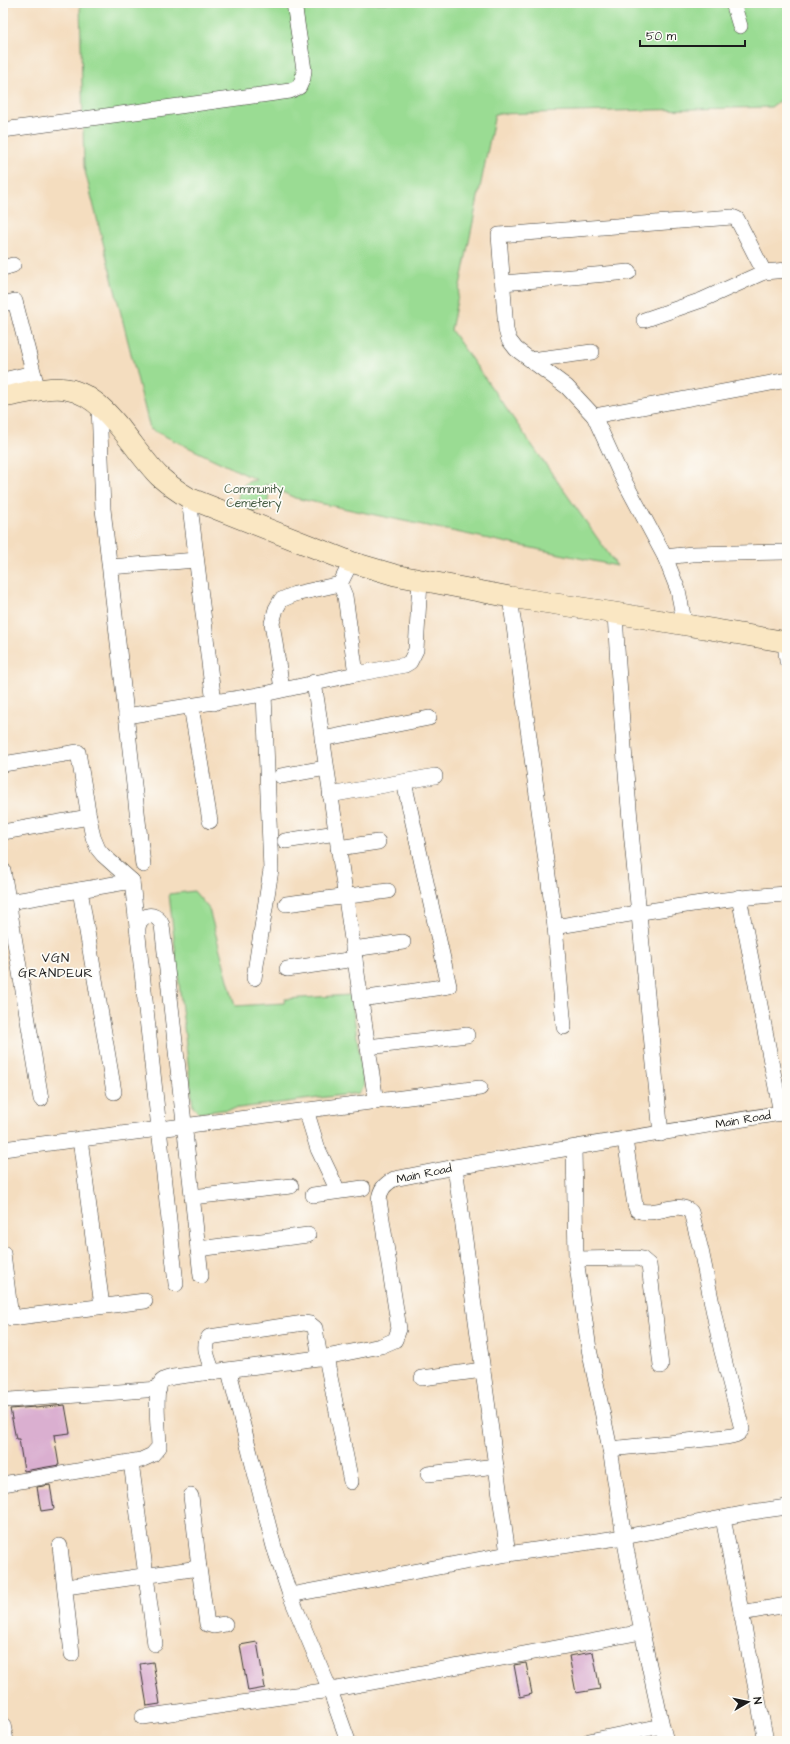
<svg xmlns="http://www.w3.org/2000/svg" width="790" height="1744" viewBox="0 0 790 1744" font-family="'Architects Daughter',sans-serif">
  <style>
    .green { fill: #9adc93; stroke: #5b7c58 }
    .building { fill: #daafd0 }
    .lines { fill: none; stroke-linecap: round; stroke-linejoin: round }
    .street-casing { stroke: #3c3934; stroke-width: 16 }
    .secondary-casing { stroke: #3c3934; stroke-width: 22 }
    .street { stroke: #fff; stroke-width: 15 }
    .secondary { stroke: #fae7c3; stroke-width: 21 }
    .labels { text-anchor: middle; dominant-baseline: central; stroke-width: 3.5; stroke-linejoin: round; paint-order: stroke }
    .park-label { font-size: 12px; fill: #485f46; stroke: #fdfcf7 }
    .street-label { font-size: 12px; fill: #1c1c1c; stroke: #fdfcf7 }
    .neighbourhood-label { font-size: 13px; letter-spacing: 1px; fill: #1c1c1c; stroke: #fdfcf7 }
  </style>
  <rect width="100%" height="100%" fill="#fdfcf7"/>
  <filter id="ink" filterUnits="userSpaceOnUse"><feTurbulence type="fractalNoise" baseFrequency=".025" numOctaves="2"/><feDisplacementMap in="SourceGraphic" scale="8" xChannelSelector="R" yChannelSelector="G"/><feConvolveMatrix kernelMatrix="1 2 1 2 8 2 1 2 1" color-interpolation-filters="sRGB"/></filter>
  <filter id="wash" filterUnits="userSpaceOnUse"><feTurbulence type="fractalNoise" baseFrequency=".012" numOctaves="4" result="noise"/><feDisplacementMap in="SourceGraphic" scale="16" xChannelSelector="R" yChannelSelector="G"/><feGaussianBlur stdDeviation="0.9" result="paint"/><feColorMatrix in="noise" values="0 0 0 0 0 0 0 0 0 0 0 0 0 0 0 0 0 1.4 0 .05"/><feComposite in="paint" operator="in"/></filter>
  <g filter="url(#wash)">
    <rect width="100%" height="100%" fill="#f4ddbf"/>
    <!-- green -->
    <g class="green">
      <path d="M 80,3 L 787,3 L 787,95 L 771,107 L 495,114 L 451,330 L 617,566 L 295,498 L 265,484 C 270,494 271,503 260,510 C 234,515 230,482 257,480 L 150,429 L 84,167 Z"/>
      <polygon points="194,891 209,909 235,1006 284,1003 285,999 351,995 364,1086 359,1093 199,1113 193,1107 169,894"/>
    </g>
    <g id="blocks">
      <!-- building -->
      <g class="building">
        <polygon points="65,1405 70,1433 54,1435 59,1465 24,1471 19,1439 16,1439 10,1409 35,1407 35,1408"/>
        <polygon points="50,1485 54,1509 41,1511 37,1487"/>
        <polygon points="257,1642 265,1688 248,1691 240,1645"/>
        <polygon points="593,1652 600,1689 576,1693 569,1656"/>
        <polygon points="153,1662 160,1704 147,1706 140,1664"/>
        <polygon points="526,1663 532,1694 520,1697 514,1665"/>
      </g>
    </g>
  </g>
  <g filter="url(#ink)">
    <use href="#blocks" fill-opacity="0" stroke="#3c3934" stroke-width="1"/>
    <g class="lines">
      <defs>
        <g id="street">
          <polyline points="733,3 740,26"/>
          <polyline points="3,130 290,91 299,87 303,78 304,70 294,3"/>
          <polyline points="3,268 13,265"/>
          <polyline points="503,283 629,272"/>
          <polyline points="3,304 15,301 38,391"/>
          <polyline points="644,320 702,300 764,272 787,270"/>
          <polyline points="531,360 592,352"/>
          <polyline points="3,380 33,373"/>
          <polyline points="99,406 103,509 143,865"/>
          <polyline points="594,416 787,380"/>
          <polyline points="189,498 214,703"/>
          <polyline points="665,557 692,554 786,552"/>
          <polyline points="110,567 196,560"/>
          <polyline points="340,584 345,596 356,674"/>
          <polyline points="510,597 555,927 564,1027"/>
          <path d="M 615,613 C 624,787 644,960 661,1134"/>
          <polyline points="685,626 678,590 665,557 620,473 594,416 567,387 516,349 509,340 506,330 499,235 732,217 737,219 764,272"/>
          <polyline points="785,642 787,661"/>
          <polyline points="314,682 376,1102"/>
          <polyline points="282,689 272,623 276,609 281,600 295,594 340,584 351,562"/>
          <polyline points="191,706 210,821"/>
          <polyline points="126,716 264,694 356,674 405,665 410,662 416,650 420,581"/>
          <polyline points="322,739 429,718"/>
          <polyline points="3,764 78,752 89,817 93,837 98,849 103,855 132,881 176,1284"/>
          <polyline points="281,776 326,768"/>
          <polyline points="330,795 435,776"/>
          <polyline points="3,832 89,817"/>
          <polyline points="285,841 336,833"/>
          <polyline points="338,848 378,842"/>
          <polyline points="3,870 41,1099"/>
          <polyline points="80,890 114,1092"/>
          <polyline points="739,897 781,1113"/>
          <polyline points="3,903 132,881"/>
          <polyline points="286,904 388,891"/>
          <path d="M 555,927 C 632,914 709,899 787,894"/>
          <path d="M 138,932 C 137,915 155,909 162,925 L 201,1276"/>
          <polyline points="353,949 403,942"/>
          <polyline points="287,969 355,959"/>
          <polyline points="254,978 271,870 264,694"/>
          <polyline points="361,999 449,986 404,782"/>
          <polyline points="368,1047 467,1035"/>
          <polyline points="306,1110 318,1149 338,1191"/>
          <polyline points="80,1139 102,1306"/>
          <polyline points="574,1148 576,1259 589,1349 610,1449 624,1537 642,1632 662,1726 589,1741"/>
          <polyline points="3,1149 480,1088"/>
          <polyline points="455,1167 508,1554"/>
          <polyline points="313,1195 363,1188"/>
          <polyline points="192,1197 291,1186"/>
          <polyline points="198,1249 308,1235"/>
          <polyline points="3,1253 11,1318 145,1301"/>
          <polyline points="576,1259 636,1258 642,1259 649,1265 661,1366"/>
          <polyline points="326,1357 351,1482"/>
          <polyline points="229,1371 274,1547 290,1595 330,1690 348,1741"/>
          <path d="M 213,1373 C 210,1362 201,1347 209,1337 L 304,1323 L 310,1324 L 315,1328 L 320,1358"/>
          <polyline points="422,1378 483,1370"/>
          <polyline points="10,1400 159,1389"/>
          <path d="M 610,1449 L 725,1437 C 732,1436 738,1436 742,1429 L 721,1348 L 701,1250 L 691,1212 C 677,1199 654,1218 637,1210 L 635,1205 L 625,1140"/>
          <polyline points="131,1462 155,1644"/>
          <polyline points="428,1474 496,1466"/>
          <path d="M 3,1484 L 141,1460 L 152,1455 L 159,1447 C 159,1433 154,1394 160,1384 C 162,1379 169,1378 173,1377 L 326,1357 L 381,1346 L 395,1340 L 399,1329 L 379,1200 C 380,1189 385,1184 394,1179 L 455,1167 L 787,1112"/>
          <polyline points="191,1496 199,1568 207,1624 213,1626 225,1624"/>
          <polyline points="723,1518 766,1741"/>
          <polyline points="60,1546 72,1654"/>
          <polyline points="66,1587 199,1568"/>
          <polyline points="290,1595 508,1554 624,1537 752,1512 787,1507"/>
          <polyline points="741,1613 787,1605"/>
          <polyline points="143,1717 330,1690 642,1632"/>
          <polyline points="3,1725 6,1741"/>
          <polyline points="662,1726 666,1741"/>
        </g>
        <path id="secondary" d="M 3,397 C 23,394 46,386 66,389 C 107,395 133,451 160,477 C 169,485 179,492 189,498 L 351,562 L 395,575 L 510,597 L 615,613 L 787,642"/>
      </defs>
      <!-- street casing -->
      <use href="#street" class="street-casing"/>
      <!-- secondary casing -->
      <use href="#secondary" class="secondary-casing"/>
      <!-- street -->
      <use href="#street" class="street"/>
      <!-- secondary -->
      <use href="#secondary" class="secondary"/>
    </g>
  </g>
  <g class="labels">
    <!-- park labels -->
    <g class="park-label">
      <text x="254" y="489">Community<tspan x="254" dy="14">Cemetery</tspan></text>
    </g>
    <!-- street labels -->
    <g class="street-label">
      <text transform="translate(743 1120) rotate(-10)">Main Road</text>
      <text transform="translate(424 1174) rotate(-12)">Main Road</text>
    </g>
    <!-- neighbourhood labels -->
    <g class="neighbourhood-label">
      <text x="56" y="958">VGN<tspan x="56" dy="15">GRANDEUR</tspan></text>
    </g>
  </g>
  <!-- margin -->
  <rect width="790" height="1744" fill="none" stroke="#fdfcf7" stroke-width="16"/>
  <!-- north arrow -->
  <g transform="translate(748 1702) rotate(81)" stroke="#fdfcf7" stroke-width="3" paint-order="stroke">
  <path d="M0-3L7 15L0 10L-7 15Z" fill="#1c1c1c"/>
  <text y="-6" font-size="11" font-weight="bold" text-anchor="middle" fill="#1c1c1c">N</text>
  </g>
  <!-- scale -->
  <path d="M640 40v6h105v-6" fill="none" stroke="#1c1c1c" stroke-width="2"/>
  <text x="646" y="40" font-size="12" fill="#1c1c1c" stroke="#fdfcf7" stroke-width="3" paint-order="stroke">50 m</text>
</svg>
